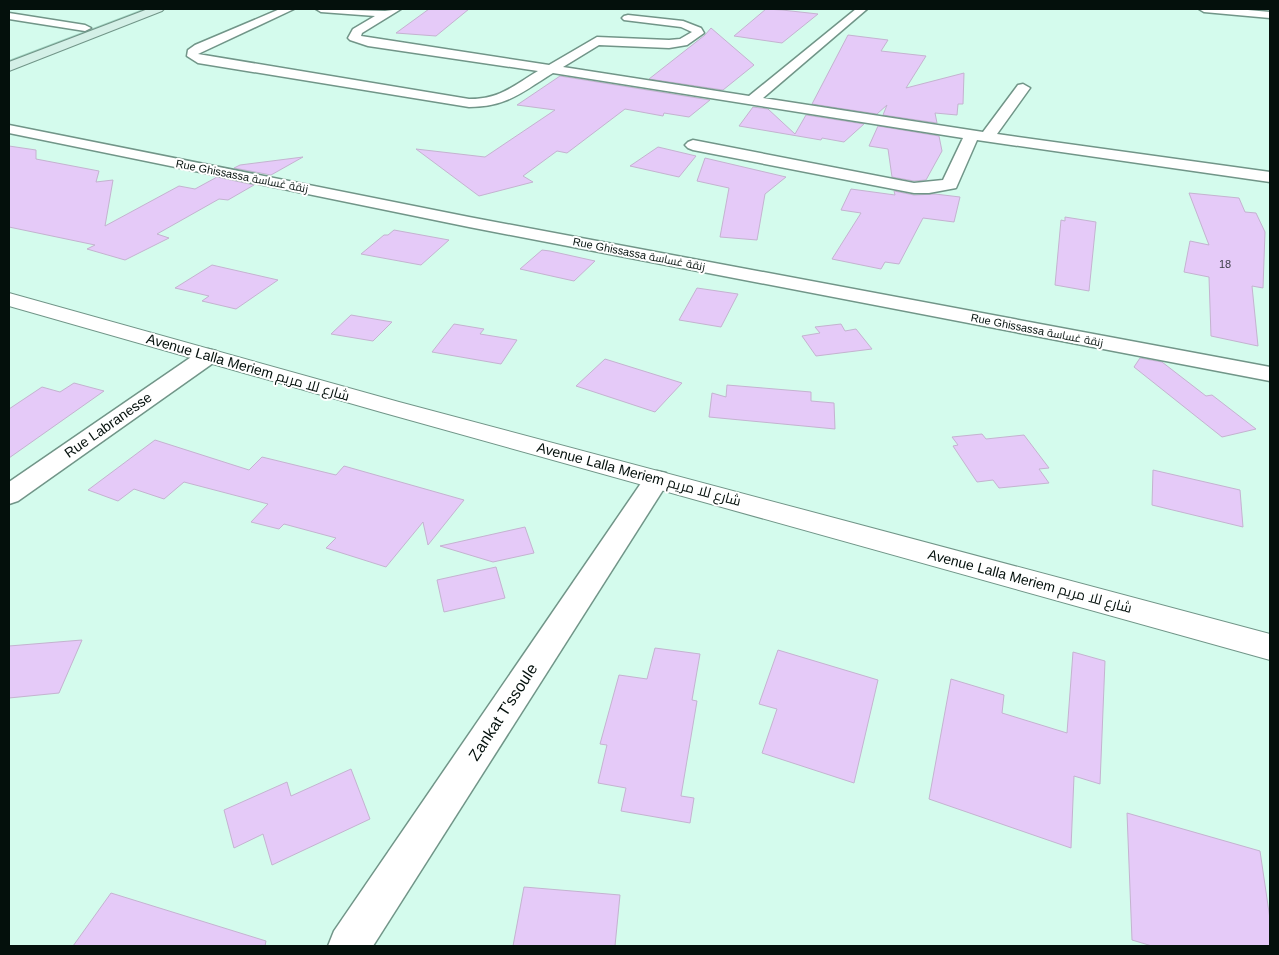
<svg xmlns="http://www.w3.org/2000/svg" width="1279" height="955" viewBox="0 0 1279 955" font-family="Arial,Cairo,sans-serif">
  <style>
    .green { fill: #9fd2c0 }
    .building { fill: #e5caf8; stroke: #c4b3d0 }
    .lines { fill: none; stroke-linecap: round; stroke-linejoin: round }
    .minor-casing { stroke: #719588; stroke-width: 3 }
    .tertiary-casing { stroke: #719588; stroke-width: 2 }
    .secondary-casing { stroke: #719588; stroke-width: 2 }
    .minor { fill: #fff; fill-rule: evenodd }
    .tertiary { fill: #fff; fill-rule: evenodd }
    .secondary { fill: #d4f0e7; fill-rule: evenodd }
    .labels { text-anchor: middle; dominant-baseline: central; stroke-width: 4; stroke-linejoin: round; paint-order: stroke }
    .far-street-label { font-size: 11px; fill: #04100c; stroke: #fff }
    .number-label { font-size: 11px; fill: #3c3e47 }
    .street-label { font-size: 14px; fill: #04100c; stroke: #fff }
    .near-street-label { font-size: 16px; fill: #04100c; stroke: #fff }
  </style>
  <rect width="100%" height="100%" fill="#d4fbed"/>
  <!-- green -->
  <polygon class="green" points="143,9 151,9 9,64 9,60"/>
  <!-- building -->
  <g class="building">
    <polygon points="429,9 469,9 436,36 396,33"/>
    <polygon points="766,9 782,10 818,14 782,43 734,36"/>
    <polygon points="711,28 754,65 723,90 649,79 705,35"/>
    <polygon points="848,35 888,40 881,51 926,56 906,88 964,73 963,104 958,104 957,115 935,113 937,123 883,115 887,105 877,114 812,104"/>
    <polygon points="560,76 710,100 689,117 664,113 663,116 625,109 567,153 557,151 523,176 533,182 479,196 416,149 485,157 555,110 517,105"/>
    <polygon points="753,107 768,109 795,134 806,115 864,124 844,142 822,138 821,140 739,126"/>
    <polygon points="878,126 939,136 942,151 926,180 914,181 892,177 888,149 869,146"/>
    <polygon points="9,146 36,150 36,159 99,171 96,182 113,180 105,226 179,186 195,189 217,177 254,185 228,200 219,199 157,234 169,238 125,260 87,249 95,245 9,227"/>
    <polygon points="658,147 696,156 679,177 630,166"/>
    <polygon points="303,157 271,175 234,168 240,165"/>
    <polygon points="705,158 786,177 765,194 757,240 720,237 729,188 697,181"/>
    <polygon points="851,189 895,195 894,191 914,195 935,194 960,197 954,222 923,218 899,264 885,262 881,269 832,259 861,213 841,210"/>
    <polygon points="1189,193 1239,198 1245,212 1256,213 1265,232 1263,288 1252,286 1258,346 1211,336 1209,277 1184,272 1190,241 1209,245"/>
    <polygon points="1065,217 1096,222 1089,291 1055,285 1061,220 1065,221"/>
    <polygon points="394,230 449,240 421,265 361,254 384,235 388,235"/>
    <polygon points="542,250 550,251 595,261 574,281 520,269"/>
    <polygon points="212,265 278,280 236,309 202,301 209,296 175,288"/>
    <polygon points="697,288 738,294 721,327 679,320"/>
    <polygon points="351,315 392,322 373,341 331,334"/>
    <polygon points="454,324 484,329 480,334 517,340 501,364 432,352"/>
    <polygon points="841,324 845,331 856,329 872,349 816,356 802,336 820,333 815,327"/>
    <polygon points="1140,358 1162,362 1206,396 1212,395 1256,429 1222,437 1134,367"/>
    <polygon points="605,359 682,383 655,412 576,386"/>
    <polygon points="74,383 104,391 9,458 9,409 42,387 60,392"/>
    <polygon points="727,385 811,392 811,401 834,403 835,429 709,417 712,393 726,397"/>
    <polygon points="982,434 986,439 1024,435 1049,468 1039,469 1049,483 999,488 993,480 977,482 953,446 958,445 952,437"/>
    <polygon points="155,440 249,470 262,457 336,475 344,466 464,500 428,545 423,522 386,567 326,548 336,538 284,524 279,529 251,522 268,504 184,482 164,499 134,489 118,501 88,490"/>
    <polygon points="1153,470 1240,490 1243,527 1152,505"/>
    <polygon points="525,527 534,553 493,562 440,546"/>
    <polygon points="496,567 505,598 444,612 437,580"/>
    <polygon points="82,640 59,693 9,698 9,646"/>
    <polygon points="655,648 700,654 692,700 697,701 681,796 694,798 690,823 621,811 626,788 598,783 607,745 600,744 619,675 647,679"/>
    <polygon points="778,650 878,680 854,783 762,753 777,709 759,704"/>
    <polygon points="1073,652 1105,661 1100,784 1074,776 1071,848 929,799 951,679 1004,695 1002,713 1067,733"/>
    <polygon points="351,769 370,819 272,865 263,834 234,848 224,810 287,782 291,796"/>
    <polygon points="1127,813 1260,851 1270,919 1270,946 1152,946 1132,940"/>
    <polygon points="524,887 620,895 615,946 513,946"/>
    <polygon points="111,893 266,941 265,946 73,946"/>
  </g>
  <g class="lines">
    <defs>
      <g id="minor">
        <path d="M 280,9 L 294,9 L 198,54 L 469,99 C 500,99 513,86 538,71 L 368,46 L 350,40 L 348,38 L 353,29 L 375,16 L 321,12 L 316,9 L 385,11 L 401,9 L 362,33 L 361,36 L 549,65 L 597,37 L 669,40 L 680,39 L 692,32 L 681,27 L 624,20 L 622,18 L 624,16 L 628,15 L 683,21 L 701,28 L 704,33 L 687,45 L 669,48 L 599,45 L 563,67 L 749,96 L 856,9 L 867,9 L 763,98 L 983,132 L 1018,85 L 1023,84 L 1030,88 L 997,134 L 1270,172 L 1270,182 L 977,140 L 956,188 L 929,193 L 914,193 L 693,150 L 688,148 L 685,145 L 688,142 L 693,140 L 914,183 L 943,180 L 963,138 L 553,73 C 522,92 507,107 469,107 L 198,63 L 187,56 L 188,50 L 195,45 Z"/>
        <polygon points="1199,9 1237,9 1270,12 1270,18 1204,12"/>
        <polygon points="9,13 85,25 91,28 85,31 9,19"/>
        <polygon points="9,125 469,217 1270,367 1270,381 469,227 9,133"/>
        <polygon points="208,349 216,351 219,356 216,361 18,501 9,504 9,482 200,351"/>
        <polygon points="657,471 666,473 670,479 373,946 328,946 334,931 648,473"/>
      </g>
      <polygon id="tertiary" points="9,293 399,402 1270,634 1270,660 381,412 9,306"/>
      <polygon id="secondary" points="148,9 164,9 162,11 9,71 9,62"/>
    </defs>
    <!-- minor casing -->
    <use href="#minor" class="minor-casing"/>
    <!-- tertiary casing -->
    <use href="#tertiary" class="tertiary-casing"/>
    <!-- secondary casing -->
    <use href="#secondary" class="secondary-casing"/>
    <!-- minor -->
    <use href="#minor" class="minor"/>
    <!-- tertiary -->
    <use href="#tertiary" class="tertiary"/>
    <!-- secondary -->
    <use href="#secondary" class="secondary"/>
  </g>
  <g class="labels">
    <!-- far-street labels -->
    <g class="far-street-label">
      <text transform="translate(242 176) rotate(11)">Rue Ghissassa زنقة غساسة</text>
      <text transform="translate(639 254) rotate(11)">Rue Ghissassa زنقة غساسة</text>
      <text transform="translate(1037 330) rotate(11)">Rue Ghissassa زنقة غساسة</text>
    </g>
    <!-- number labels -->
    <g class="number-label">
      <text x="1225" y="264">18</text>
    </g>
    <!-- street labels -->
    <g class="street-label">
      <text transform="translate(248 367) rotate(16)">Avenue Lalla Meriem شارع للا مريم</text>
      <text transform="translate(108 425) rotate(-35)">Rue Labranesse</text>
      <text transform="translate(639 474) rotate(15)">Avenue Lalla Meriem شارع للا مريم</text>
      <text transform="translate(1030 581) rotate(15)">Avenue Lalla Meriem شارع للا مريم</text>
    </g>
    <!-- near-street labels -->
    <g class="near-street-label">
      <text transform="translate(503 712) rotate(-57)">Zankat T'ssoule</text>
    </g>
  </g>
  <!-- border -->
  <rect width="1279" height="955" fill="none" stroke="#04100c" stroke-width="20"/>
</svg>
